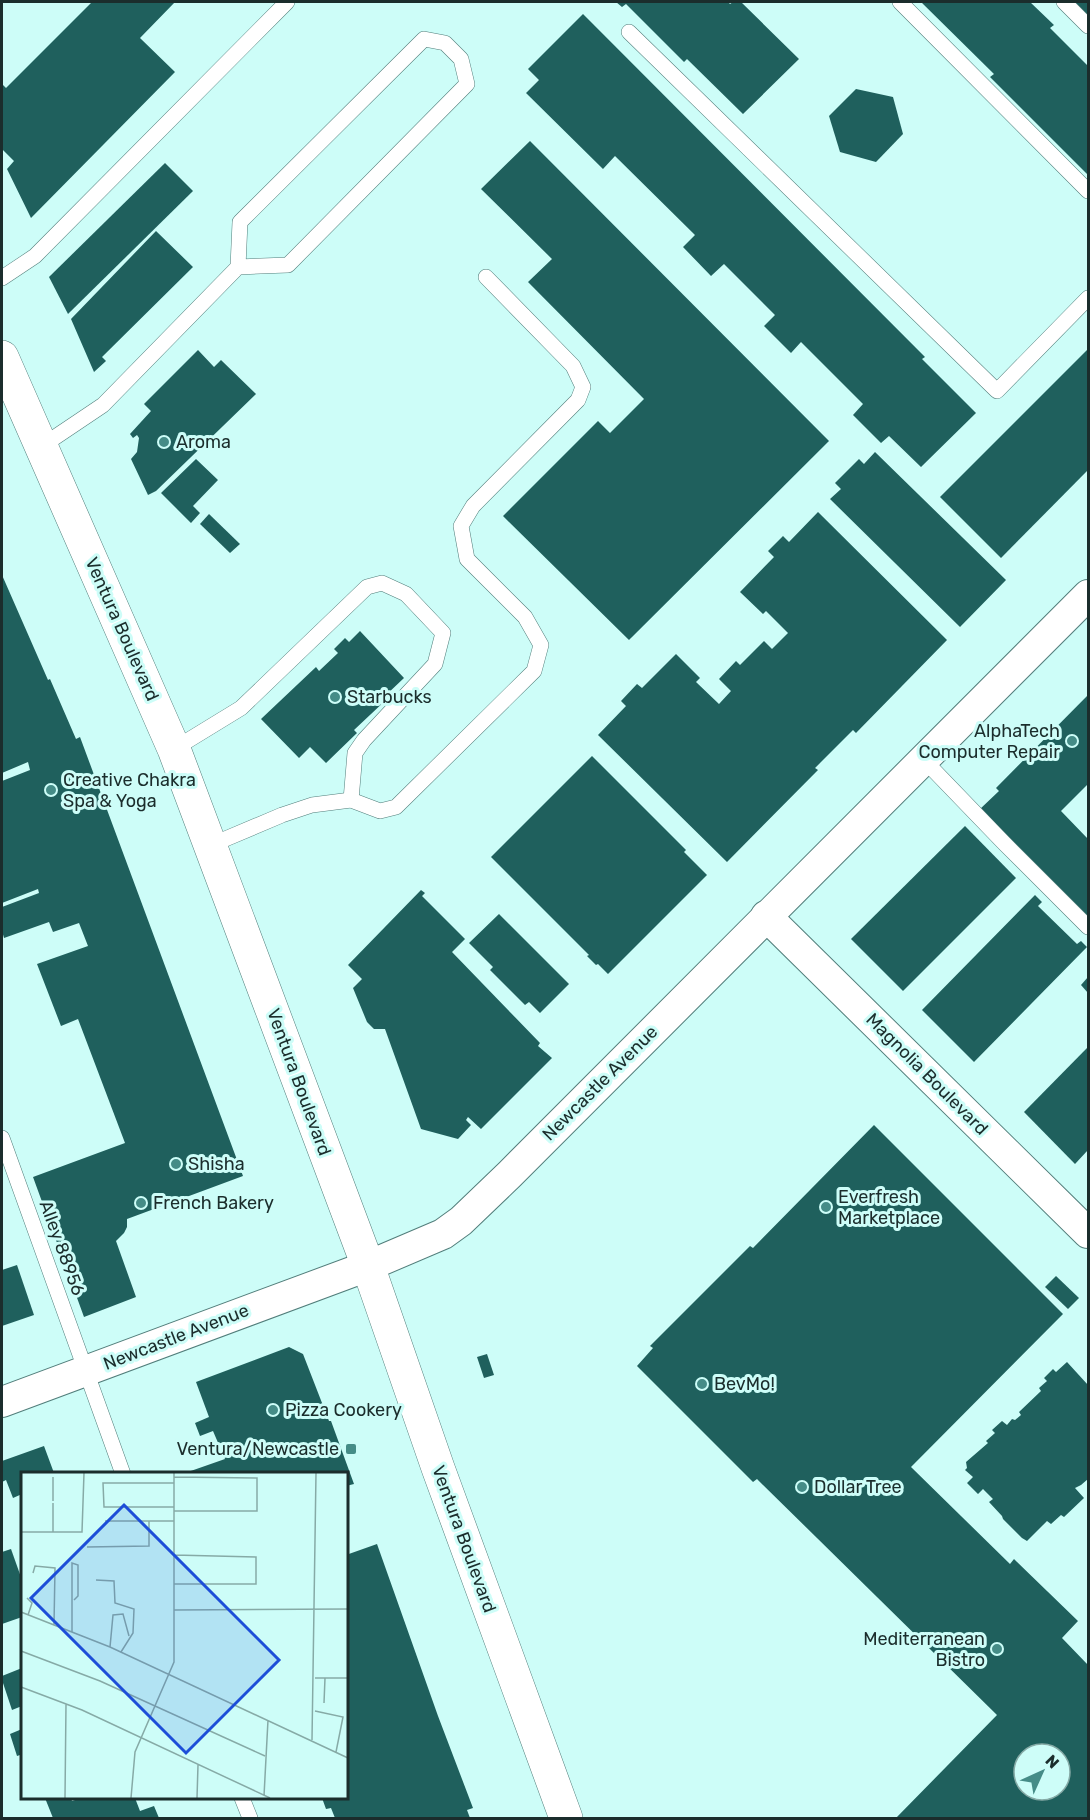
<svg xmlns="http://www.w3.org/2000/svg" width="1090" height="1820" viewBox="0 0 1090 1820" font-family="Rubik,sans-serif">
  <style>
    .building { fill: #1f605d; fill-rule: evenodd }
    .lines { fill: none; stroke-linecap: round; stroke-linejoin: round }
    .lane-casing { stroke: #527e7b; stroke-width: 16 }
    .street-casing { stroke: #527e7b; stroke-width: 32 }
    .primary-casing { stroke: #527e7b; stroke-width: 34 }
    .lane { stroke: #fff; stroke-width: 15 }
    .street { stroke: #fff; stroke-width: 30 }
    .primary { stroke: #fff; stroke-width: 33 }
    .poi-dot { fill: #458c87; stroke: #cdfdf8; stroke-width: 2 }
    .labels { text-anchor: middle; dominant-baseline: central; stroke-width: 6; stroke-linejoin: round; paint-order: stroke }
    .poi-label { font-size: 18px; fill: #1b2d2c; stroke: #cdfdf8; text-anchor: start }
    .street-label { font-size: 18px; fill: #1b2d2c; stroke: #cdfdf8 }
    .inset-road { fill: none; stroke: #86aaa6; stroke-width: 1.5 }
    .view { fill: #1d4ed8; fill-opacity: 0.15; stroke: #1d4ed8; stroke-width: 3 }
    .inset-edge { fill: none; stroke: #1b2d2c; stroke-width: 3 }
  </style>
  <rect width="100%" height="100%" fill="#cdfdf8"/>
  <!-- building -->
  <g class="building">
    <polygon points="92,2 175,2 140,38 175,72 31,218 7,169 14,161 2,149 2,84 6,88"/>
    <polygon points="616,2 728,2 730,4 733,2 741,2 799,59 743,114 687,59 684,62 626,4 622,7"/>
    <polygon points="921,2 1030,2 1054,25 1050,28 1088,66 1088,175 990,77 994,74"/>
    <polygon points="1071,2 1088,2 1088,19"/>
    <polygon points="583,14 925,357 922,359 976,413 921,467 889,436 881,443 853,415 863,404 801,342 791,353 764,326 775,315 724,264 711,276 683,247 695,235 615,156 603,169 526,93 539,80 528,69"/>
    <polygon points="856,89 893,97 903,134 876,162 840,152 829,116"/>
    <polygon points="530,141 829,441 629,640 503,516 598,421 610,433 644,399 528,282 552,259 481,189"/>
    <polygon points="165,163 193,191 68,314 49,277"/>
    <polygon points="156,231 193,267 102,357 106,361 94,372 71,319"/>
    <polygon points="1088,349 1088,470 1001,558 940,497"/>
    <polygon points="198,350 214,367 221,360 256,394 156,491 148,495 131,459 137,452 139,438 137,435 133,438 130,434 151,411 144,404"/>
    <polygon points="875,452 1006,580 960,627 830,499 841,489 835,483 859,459 864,464"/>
    <polygon points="196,459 218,480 193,506 200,513 191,523 161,493"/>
    <polygon points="818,512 947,640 856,733 853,730 815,768 818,770 727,862 598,735 626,706 621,701 637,684 642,688 676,654 700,678 696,682 719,704 731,691 719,679 736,661 740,665 764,641 772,649 788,633 766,611 763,614 740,592 774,557 768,551 783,536 789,542"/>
    <polygon points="209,514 240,544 230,553 200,524"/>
    <polygon points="2,575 48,680 50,679 76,739 80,737 243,1176 127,1219 127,1227 124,1233 116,1241 136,1297 84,1317 33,1177 125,1143 78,1019 61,1026 37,964 88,946 79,923 53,932 49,922 4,938 2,931 2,907 39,893 38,889 2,903 2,781 30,770 28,762 2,773"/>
    <polygon points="360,631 404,678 385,696 387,699 354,730 357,733 326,763 310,747 299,758 261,719 316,667 319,671 338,653 334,649 345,638 349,642"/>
    <polygon points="1088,695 1088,784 1061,811 1088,839 1088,919 979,810 999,791 996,788"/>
    <polygon points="592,756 686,850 684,852 707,875 608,974 598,964 596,965 587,956 589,955 491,857"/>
    <polygon points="965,826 1016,878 903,991 851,939"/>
    <polygon points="421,890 425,893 422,896 465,939 452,952 540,1043 538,1046 552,1058 481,1129 468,1117 466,1120 471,1125 458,1139 421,1129 385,1029 374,1029 367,1022 353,988 362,979 348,965"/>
    <polygon points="1035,895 1042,902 1038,906 1077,944 1081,941 1087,947 974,1062 922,1010"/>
    <polygon points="499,914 569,984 540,1013 529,1002 525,1005 490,970 493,967 469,943"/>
    <polygon points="1088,977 1088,993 1081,985"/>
    <polygon points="1088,1047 1088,1150 1075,1164 1024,1112"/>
    <path d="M 874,1125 L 1063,1314 L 911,1467 L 1010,1564 L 1014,1559 L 1078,1621 L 1062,1638 L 1088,1665 L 1088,1818 L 896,1818 L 997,1715 L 757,1479 L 753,1482 L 637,1366 L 653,1348 L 650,1346 L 750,1246 L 753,1248 ZM 1024,1754 L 1060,1754 L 1060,1790 L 1024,1790 Z"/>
    <polygon points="17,1265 34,1315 2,1326 2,1270"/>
    <polygon points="1056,1276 1079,1298 1068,1309 1045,1287"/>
    <polygon points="289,1347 303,1354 329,1421 331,1421 354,1484 346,1486 346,1473 185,1473 225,1459 213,1431 200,1436 195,1423 209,1417 196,1382"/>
    <polygon points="487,1354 494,1375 484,1378 477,1357"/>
    <polygon points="1067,1362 1088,1385 1088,1479 1081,1485 1075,1488 1084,1498 1064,1517 1061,1515 1051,1524 1047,1521 1027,1541 1022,1538 1003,1519 1002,1516 989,1502 993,1499 983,1489 978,1494 967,1483 973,1477 965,1470 967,1468 966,1462 988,1443 986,1441 995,1433 992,1430 1002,1421 1007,1425 1012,1419 1015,1420 1021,1415 1019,1412 1041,1391 1039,1388 1047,1381 1044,1378 1053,1369 1056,1372"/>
    <polygon points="44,1446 54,1473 22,1473 22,1494 13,1498 6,1480 2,1482 2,1461"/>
    <polygon points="377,1544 438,1716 473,1808 467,1810 470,1818 335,1818 331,1808 326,1809 322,1798 346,1798 346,1555"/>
    <polygon points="11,1549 22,1580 22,1617 2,1624 2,1552"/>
    <polygon points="22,1668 22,1706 12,1710 2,1680 2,1676"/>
    <polygon points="22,1729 22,1762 20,1755 17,1756 10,1734"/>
    <polygon points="45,1798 71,1798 72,1801 81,1798 135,1798 140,1811 154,1806 159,1818 53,1818"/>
  </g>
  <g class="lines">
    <defs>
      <g id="lane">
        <polyline points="900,2 1088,191"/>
        <polyline points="1064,2 1088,26"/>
        <polyline points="629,32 997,391 1088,298"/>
        <polyline points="2,278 35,256 287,2"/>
        <polyline points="42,446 103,405 238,267 240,222 424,39 445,43 461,59 467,84 288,265 238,267"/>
        <polyline points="174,749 241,708 367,587 382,583 406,594 443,633 435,664 364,740 355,753 351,800"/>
        <polyline points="923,759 1004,843 1088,927"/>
        <polyline points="211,845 282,815 312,805 351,800 380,811 396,807 534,671 541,645 525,617 467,559 461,526 473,506 578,400 583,387 573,366 486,277"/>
        <polyline points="2,1138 123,1474"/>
        <polyline points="242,1798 250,1818"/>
      </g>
      <g id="street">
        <polyline points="766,916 1088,1233"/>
        <polyline points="2,1402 368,1266 443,1234 461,1221 510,1174 1088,595"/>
      </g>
      <polyline id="primary" points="2,357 174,749 368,1266 438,1468 566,1818"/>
    </defs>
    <!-- lane casing -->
    <use href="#lane" class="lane-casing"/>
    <!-- street casing -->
    <use href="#street" class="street-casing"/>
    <!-- primary casing -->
    <use href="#primary" class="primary-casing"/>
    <!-- lane -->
    <use href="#lane" class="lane"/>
    <!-- street -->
    <use href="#street" class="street"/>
    <!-- primary -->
    <use href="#primary" class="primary"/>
  </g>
  <!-- markers -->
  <g class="poi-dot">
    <circle cx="164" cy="442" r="6"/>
    <circle cx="335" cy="697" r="6"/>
    <circle cx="1072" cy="741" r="6"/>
    <circle cx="51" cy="790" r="6"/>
    <circle cx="176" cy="1164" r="6"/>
    <circle cx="141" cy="1203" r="6"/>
    <circle cx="826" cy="1207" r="6"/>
    <circle cx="702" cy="1384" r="6"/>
    <circle cx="273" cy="1410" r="6"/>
    <rect x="345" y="1443" width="12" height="12" rx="3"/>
    <circle cx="802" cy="1487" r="6"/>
    <circle cx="997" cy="1649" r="6"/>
  </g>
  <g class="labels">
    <!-- poi labels -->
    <g class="poi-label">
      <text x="176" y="442">Aroma</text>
      <text x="347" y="697">Starbucks</text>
      <text x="1060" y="731" text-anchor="end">AlphaTech<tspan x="1060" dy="21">Computer Repair</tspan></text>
      <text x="63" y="780">Creative Chakra<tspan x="63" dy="21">Spa &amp; Yoga</tspan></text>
      <text x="188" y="1164">Shisha</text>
      <text x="838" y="1197">Everfresh<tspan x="838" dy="21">Marketplace</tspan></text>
      <text x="153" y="1203">French Bakery</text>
      <text x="714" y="1384">BevMo!</text>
      <text x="285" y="1410">Pizza Cookery</text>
      <text x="339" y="1449" text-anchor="end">Ventura/Newcastle</text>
      <text x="814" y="1487">Dollar Tree</text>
      <text x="985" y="1639" text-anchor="end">Mediterranean<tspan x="985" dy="21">Bistro</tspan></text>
    </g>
    <!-- street labels -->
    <g class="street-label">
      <text transform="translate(122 629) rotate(66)">Ventura Boulevard</text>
      <text transform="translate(927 1074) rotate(45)">Magnolia Boulevard</text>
      <text transform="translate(299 1082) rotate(70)">Ventura Boulevard</text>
      <text transform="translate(600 1083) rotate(-45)">Newcastle Avenue</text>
      <text transform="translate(62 1248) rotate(70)">Alley 88956</text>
      <text transform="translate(176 1337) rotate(-21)">Newcastle Avenue</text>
      <text transform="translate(464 1539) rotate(70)">Ventura Boulevard</text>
    </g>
  </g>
  <!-- overview -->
  <g transform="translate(21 1472)">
    <rect width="327" height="327" fill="#cdfdf8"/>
    <path class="inset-road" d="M 32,5 L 32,29M 153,5 L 236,6 L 236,39 L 153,39M 153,11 L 82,11 L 83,35 L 153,35M 32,31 L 32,60M 84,49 L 153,49M 0,60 L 61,60 L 63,1M 66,75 L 128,74 L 128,49M 12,101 L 14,94 L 34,96 L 33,153M 75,108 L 93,109 L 94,131 L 113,137 L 112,161 L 100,180M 153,112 L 235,112 L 235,85 L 153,83M 6,126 L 11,131 L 7,143M 153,138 L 327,137M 0,140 L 89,175 L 327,286M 51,160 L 51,91 L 57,93 L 57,124 L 53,128M 89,175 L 92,143 L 102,142 L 108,164M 0,179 L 79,209 L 244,284M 294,206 L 327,206M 0,215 L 61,238 L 249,326M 303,231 L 304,206M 294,239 L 322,245 L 315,280M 291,268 L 295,1M 243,324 L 247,248M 44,326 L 45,232M 110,326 L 114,280 L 153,190 L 153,1M 176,326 L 177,293"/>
    <path class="view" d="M 103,33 L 258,188 L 165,281 L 10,126 Z"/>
    <rect width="327" height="327" class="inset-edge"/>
  </g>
  <!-- border -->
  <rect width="1090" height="1820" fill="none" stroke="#1b2d2c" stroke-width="6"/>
  <!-- north arrow -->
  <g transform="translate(1042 1772) rotate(45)"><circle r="28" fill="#cdfdf8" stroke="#86aaa6" stroke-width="1.5"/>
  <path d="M0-4.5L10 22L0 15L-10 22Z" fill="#458c87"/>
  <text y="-9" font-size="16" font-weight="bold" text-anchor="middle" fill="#1b2d2c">N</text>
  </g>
</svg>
